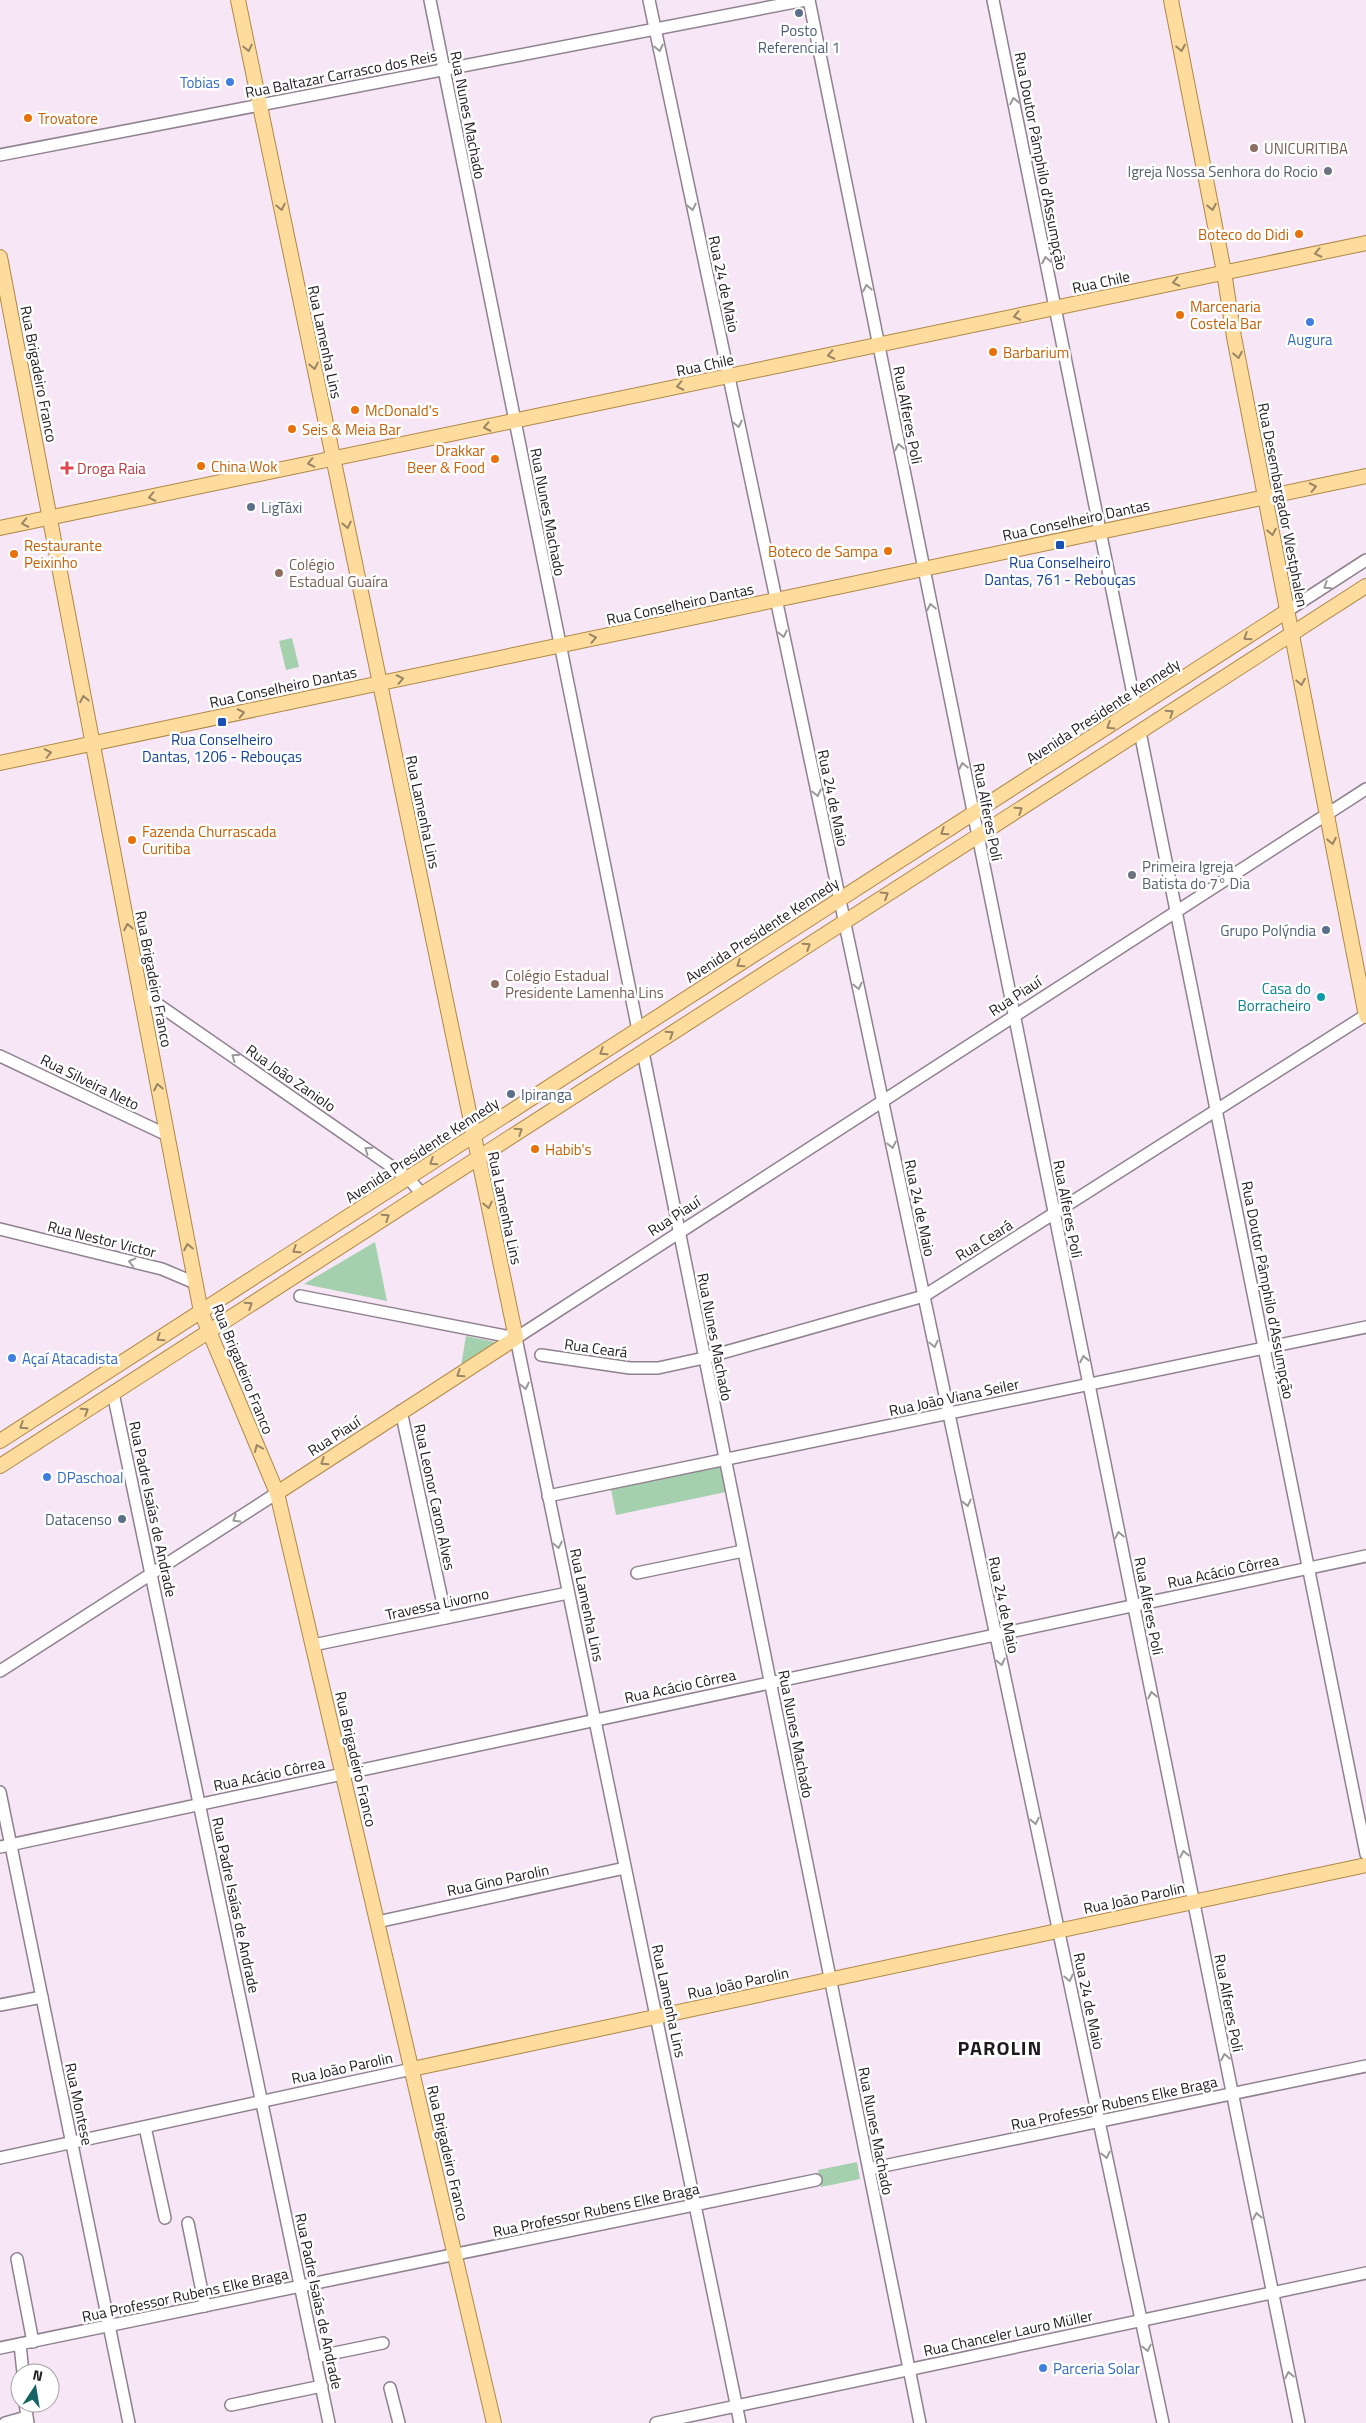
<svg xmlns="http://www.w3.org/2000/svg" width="1366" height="2423" viewBox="0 0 1366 2423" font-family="'Titillium Web',sans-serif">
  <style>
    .green { fill: #a5d0ad }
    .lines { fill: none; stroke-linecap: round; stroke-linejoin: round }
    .minor-casing { stroke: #8f818f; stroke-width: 14 }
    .major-casing { stroke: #af8846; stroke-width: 16 }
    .minor { stroke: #fff; stroke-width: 11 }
    .major { stroke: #fedc9d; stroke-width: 14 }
    .oneway { stroke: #9a8564 }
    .oneway2 { stroke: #9a989a }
    .service-dot { fill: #5c6f8a; stroke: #fff; stroke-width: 2 }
    .shop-dot { fill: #3f7fe0; stroke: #fff; stroke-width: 2 }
    .food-dot { fill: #e8710a; stroke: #fff; stroke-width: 2 }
    .education-dot { fill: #8d6e63; stroke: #fff; stroke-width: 2 }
    .worship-dot { fill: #6b7280; stroke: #fff; stroke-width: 2 }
    .health-dot { fill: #e0444e; stroke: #fff; stroke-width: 2 }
    .transit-dot { fill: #1a4fb4; stroke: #fff; stroke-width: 2 }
    .culture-dot { fill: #0f9aa8; stroke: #fff; stroke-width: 2 }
    .labels { text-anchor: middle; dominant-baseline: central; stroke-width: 5; stroke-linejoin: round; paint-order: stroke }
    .service-label { font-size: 15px; fill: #4e5e75; stroke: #fff; text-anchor: start }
    .street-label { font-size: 15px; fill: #1f1a1f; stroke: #fff }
    .shop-label { font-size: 15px; fill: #366cbe; stroke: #fff; text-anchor: start }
    .food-label { font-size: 15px; fill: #c56008; stroke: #fff; text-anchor: start }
    .education-label { font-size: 15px; fill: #785e54; stroke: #fff; text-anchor: start }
    .worship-label { font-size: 15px; fill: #5b616d; stroke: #fff; text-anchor: end }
    .health-label { font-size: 15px; fill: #be3a42; stroke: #fff; text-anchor: start }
    .transit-label { font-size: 15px; fill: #164399; stroke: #fff }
    .culture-label { font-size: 15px; fill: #0d838f; stroke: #fff; text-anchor: end }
    .district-label { font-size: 20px; font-weight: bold; letter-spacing: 1px; fill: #1f1a1f; stroke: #fff }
  </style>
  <rect width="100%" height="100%" fill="#f6e6f6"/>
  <!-- green -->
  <g class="green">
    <polygon points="292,638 299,667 286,670 279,641"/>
    <polygon points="375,1242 387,1301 304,1284"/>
    <polygon points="466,1336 500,1343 461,1366"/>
    <polygon points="720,1467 726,1492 616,1515 611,1489"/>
    <polygon points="857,2162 860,2179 821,2187 818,2170"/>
  </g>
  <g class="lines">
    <defs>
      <g id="minor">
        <polyline points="430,0 638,1030"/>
        <polyline points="649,0 1163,2423"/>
        <polyline points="809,0 1299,2423"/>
        <polyline points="993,0 1136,709"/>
        <polyline points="0,155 806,0"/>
        <polyline points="1287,611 1366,560"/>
        <polyline points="1140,732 1366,1854"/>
        <polyline points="140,992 408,1178 422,1194"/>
        <polyline points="643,1052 920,2423"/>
        <polyline points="0,1056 167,1135"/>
        <polyline points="0,1229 162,1269 195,1283"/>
        <polyline points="300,1296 516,1338"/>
        <polyline points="516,1338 740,2423"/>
        <polyline points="516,1338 1366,789"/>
        <polyline points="541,1355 630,1368 658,1368 704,1358 924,1296 1366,1015"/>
        <polyline points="113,1393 329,2423"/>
        <polyline points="401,1411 446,1618"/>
        <polyline points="548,1496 1366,1327"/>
        <polyline points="637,1573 743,1551"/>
        <polyline points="313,1645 568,1593"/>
        <polyline points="0,1671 277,1493"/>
        <polyline points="0,1792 129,2423"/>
        <polyline points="0,1847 1366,1556"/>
        <polyline points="377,1922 625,1868"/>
        <polyline points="0,2005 42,1997"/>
        <polyline points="145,2127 165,2218"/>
        <polyline points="0,2158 412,2069"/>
        <polyline points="869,2169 1366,2066"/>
        <polyline points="188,2223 205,2306"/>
        <polyline points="17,2259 33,2342"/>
        <polyline points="20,2344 23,2373"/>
        <polyline points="0,2348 816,2180"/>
        <polyline points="315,2357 383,2343"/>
        <polyline points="390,2388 399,2423"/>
        <polyline points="25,2403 28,2423"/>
        <polyline points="231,2405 322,2386"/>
        <polyline points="5,2423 26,2417"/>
        <polyline points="656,2423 1366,2273"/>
      </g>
      <g id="major">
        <polyline points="238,0 516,1338 277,1493"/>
        <polyline points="1171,0 1224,272 1234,337 1366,1016"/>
        <polyline points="0,257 201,1312 277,1493 494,2423"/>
        <polyline points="0,528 1366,243"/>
        <polyline points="0,763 1366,476"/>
        <polyline points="0,1441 1287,611"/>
        <polyline points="0,1466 1366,586"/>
        <polyline points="412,2069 1366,1865"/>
      </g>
    </defs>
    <!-- minor casing -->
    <use href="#minor" class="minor-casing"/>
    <!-- major casing -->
    <use href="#major" class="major-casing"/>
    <!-- minor -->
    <use href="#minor" class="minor"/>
    <!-- major -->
    <use href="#major" class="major"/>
  </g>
  <!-- one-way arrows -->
  <defs><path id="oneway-chevron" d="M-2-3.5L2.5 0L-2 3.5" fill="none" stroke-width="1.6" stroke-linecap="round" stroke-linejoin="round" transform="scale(1.25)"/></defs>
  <g class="oneway">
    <use href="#oneway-chevron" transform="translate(248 48) rotate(78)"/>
    <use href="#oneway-chevron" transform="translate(1181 48) rotate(79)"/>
    <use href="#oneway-chevron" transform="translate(281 207) rotate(78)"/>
    <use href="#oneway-chevron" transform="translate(1212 207) rotate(79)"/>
    <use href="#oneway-chevron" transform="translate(1318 253) rotate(168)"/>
    <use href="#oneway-chevron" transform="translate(1176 282) rotate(168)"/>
    <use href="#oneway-chevron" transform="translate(1017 316) rotate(168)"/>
    <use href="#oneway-chevron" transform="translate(831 355) rotate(168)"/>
    <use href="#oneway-chevron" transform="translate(1238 355) rotate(79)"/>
    <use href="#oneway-chevron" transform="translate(314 366) rotate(78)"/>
    <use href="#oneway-chevron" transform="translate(680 386) rotate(168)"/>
    <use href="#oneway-chevron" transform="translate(487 427) rotate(168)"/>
    <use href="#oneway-chevron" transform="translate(311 463) rotate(168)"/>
    <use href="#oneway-chevron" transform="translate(1313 487) rotate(-12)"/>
    <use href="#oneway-chevron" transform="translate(152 497) rotate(168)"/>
    <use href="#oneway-chevron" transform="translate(25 523) rotate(168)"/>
    <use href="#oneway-chevron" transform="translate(347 525) rotate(78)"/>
    <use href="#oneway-chevron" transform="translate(1272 532) rotate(79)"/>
    <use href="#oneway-chevron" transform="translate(1247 637) rotate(147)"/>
    <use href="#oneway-chevron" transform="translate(593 638) rotate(-12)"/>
    <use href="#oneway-chevron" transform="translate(400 679) rotate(-12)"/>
    <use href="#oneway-chevron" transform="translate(1301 682) rotate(79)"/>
    <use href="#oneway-chevron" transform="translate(84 699) rotate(-101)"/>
    <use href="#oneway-chevron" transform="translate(241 713) rotate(-12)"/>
    <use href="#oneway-chevron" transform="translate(1170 713) rotate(-33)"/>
    <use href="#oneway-chevron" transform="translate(1110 726) rotate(148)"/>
    <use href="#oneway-chevron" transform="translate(48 753) rotate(-12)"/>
    <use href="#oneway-chevron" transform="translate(1019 810) rotate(-33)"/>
    <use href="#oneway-chevron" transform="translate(944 832) rotate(147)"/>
    <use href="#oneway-chevron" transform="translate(1332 841) rotate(79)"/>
    <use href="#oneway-chevron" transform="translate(885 895) rotate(-32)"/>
    <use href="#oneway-chevron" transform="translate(128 927) rotate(-101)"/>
    <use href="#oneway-chevron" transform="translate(807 946) rotate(-33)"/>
    <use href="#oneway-chevron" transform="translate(740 964) rotate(147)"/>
    <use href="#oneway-chevron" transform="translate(670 1034) rotate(-33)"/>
    <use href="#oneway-chevron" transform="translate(603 1052) rotate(147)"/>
    <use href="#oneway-chevron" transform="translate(158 1087) rotate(-101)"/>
    <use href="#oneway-chevron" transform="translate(519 1131) rotate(-33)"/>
    <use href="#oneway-chevron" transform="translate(433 1162) rotate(147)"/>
    <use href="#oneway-chevron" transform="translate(488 1205) rotate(78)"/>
    <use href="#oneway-chevron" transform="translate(386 1217) rotate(-33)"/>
    <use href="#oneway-chevron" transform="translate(188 1247) rotate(-101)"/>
    <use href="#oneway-chevron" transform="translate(296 1250) rotate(147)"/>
    <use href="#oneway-chevron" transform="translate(249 1305) rotate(-33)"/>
    <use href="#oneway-chevron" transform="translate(160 1338) rotate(147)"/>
    <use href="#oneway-chevron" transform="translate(460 1374) rotate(147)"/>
    <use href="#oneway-chevron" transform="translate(85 1411) rotate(-33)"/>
    <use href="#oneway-chevron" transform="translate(23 1426) rotate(147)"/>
    <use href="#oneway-chevron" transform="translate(258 1448) rotate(-113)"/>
    <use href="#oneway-chevron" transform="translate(324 1462) rotate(147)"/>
  </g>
  <g class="oneway2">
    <use href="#oneway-chevron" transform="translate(659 48) rotate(78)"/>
    <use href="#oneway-chevron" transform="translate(1014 101) rotate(-101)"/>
    <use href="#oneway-chevron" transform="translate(692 207) rotate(78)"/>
    <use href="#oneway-chevron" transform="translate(1046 260) rotate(-101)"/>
    <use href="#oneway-chevron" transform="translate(867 288) rotate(-101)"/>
    <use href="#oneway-chevron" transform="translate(738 424) rotate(78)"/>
    <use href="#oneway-chevron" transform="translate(899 447) rotate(-101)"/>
    <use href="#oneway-chevron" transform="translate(1327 586) rotate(147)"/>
    <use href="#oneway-chevron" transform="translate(931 607) rotate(-101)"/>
    <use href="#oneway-chevron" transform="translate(783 634) rotate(78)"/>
    <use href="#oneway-chevron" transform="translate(963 766) rotate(-101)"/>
    <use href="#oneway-chevron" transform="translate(817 793) rotate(78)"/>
    <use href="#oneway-chevron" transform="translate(858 986) rotate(78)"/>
    <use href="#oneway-chevron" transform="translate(235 1057) rotate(-145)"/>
    <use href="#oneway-chevron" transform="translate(892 1145) rotate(78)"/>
    <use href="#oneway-chevron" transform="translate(368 1150) rotate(-145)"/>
    <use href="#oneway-chevron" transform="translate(132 1262) rotate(-166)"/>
    <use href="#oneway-chevron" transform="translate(934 1344) rotate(78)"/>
    <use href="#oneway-chevron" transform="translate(1084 1359) rotate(-101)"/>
    <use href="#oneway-chevron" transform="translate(525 1386) rotate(78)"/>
    <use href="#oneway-chevron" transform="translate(967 1503) rotate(78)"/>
    <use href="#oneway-chevron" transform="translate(236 1519) rotate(148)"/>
    <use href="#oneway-chevron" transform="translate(1119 1535) rotate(-101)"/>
    <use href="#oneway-chevron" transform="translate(558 1545) rotate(78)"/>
    <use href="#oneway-chevron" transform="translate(1001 1662) rotate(78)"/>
    <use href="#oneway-chevron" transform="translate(1152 1695) rotate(-101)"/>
    <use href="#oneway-chevron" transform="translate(1035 1821) rotate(78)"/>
    <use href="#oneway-chevron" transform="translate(1184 1854) rotate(-101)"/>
    <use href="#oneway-chevron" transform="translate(1069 1978) rotate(78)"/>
    <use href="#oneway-chevron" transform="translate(1225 2057) rotate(-101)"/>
    <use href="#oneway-chevron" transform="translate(1106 2155) rotate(78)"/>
    <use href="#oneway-chevron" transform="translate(1257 2216) rotate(-101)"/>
    <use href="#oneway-chevron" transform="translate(1147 2348) rotate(78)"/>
    <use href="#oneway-chevron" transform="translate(1289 2375) rotate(-101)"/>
  </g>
  <!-- markers -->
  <g class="service-dot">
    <circle cx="799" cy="13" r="5"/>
    <circle cx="251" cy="507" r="5"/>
    <circle cx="1326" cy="930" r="5"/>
    <circle cx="511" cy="1094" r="5"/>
    <circle cx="122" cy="1519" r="5"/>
  </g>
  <g class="shop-dot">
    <circle cx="230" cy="82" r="5"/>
    <circle cx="1310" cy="322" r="5"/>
    <circle cx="12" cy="1358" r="5"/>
    <circle cx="47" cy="1477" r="5"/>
    <circle cx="1043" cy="2368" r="5"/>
  </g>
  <g class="food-dot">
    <circle cx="28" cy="118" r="5"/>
    <circle cx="1299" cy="234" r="5"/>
    <circle cx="1180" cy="315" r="5"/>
    <circle cx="993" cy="352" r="5"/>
    <circle cx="355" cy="410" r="5"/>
    <circle cx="292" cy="429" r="5"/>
    <circle cx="495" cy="459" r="5"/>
    <circle cx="201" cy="466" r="5"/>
    <circle cx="888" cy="551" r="5"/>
    <circle cx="14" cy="554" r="5"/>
    <circle cx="132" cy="840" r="5"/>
    <circle cx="535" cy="1149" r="5"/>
  </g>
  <g class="education-dot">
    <circle cx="1254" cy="148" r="5"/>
    <circle cx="279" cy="573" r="5"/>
    <circle cx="495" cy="984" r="5"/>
  </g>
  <g class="worship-dot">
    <circle cx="1328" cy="171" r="5"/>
    <circle cx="1132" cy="875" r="5"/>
  </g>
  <path class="health-dot" d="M64.5 460.5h5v5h5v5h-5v5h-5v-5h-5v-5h5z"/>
  <g class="transit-dot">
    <rect x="1055" y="540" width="10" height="10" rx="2.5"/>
    <rect x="217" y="717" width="10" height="10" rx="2.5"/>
  </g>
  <circle class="culture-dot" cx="1321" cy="997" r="5"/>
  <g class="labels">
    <!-- service labels -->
    <g class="service-label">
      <text x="799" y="30" text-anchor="middle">Posto<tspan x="799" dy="17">Referencial 1</tspan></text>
      <text x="261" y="507">LigTáxi</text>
      <text x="1316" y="930" text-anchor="end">Grupo Polýndia</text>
      <text x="521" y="1094">Ipiranga</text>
      <text x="112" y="1519" text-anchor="end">Datacenso</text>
    </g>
    <!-- street labels -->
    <g class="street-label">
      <text transform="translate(341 74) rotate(-11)">Rua Baltazar Carrasco dos Reis</text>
      <text transform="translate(468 115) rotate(79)">Rua Nunes Machado</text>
      <text transform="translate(1041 161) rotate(79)">Rua Doutor Pâmphilo d'Assumpção</text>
      <text transform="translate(1101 282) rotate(-12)">Rua Chile</text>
      <text transform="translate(724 284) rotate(78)">Rua 24 de Maio</text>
      <text transform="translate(325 342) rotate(78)">Rua Lamenha Lins</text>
      <text transform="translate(705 365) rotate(-12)">Rua Chile</text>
      <text transform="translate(39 374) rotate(79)">Rua Brigadeiro Franco</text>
      <text transform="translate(908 415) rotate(79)">Rua Alferes Poli</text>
      <text transform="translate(1283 505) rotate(79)">Rua Desembargador Westphalen</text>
      <text transform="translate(548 512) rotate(79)">Rua Nunes Machado</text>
      <text transform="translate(1076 520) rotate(-12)">Rua Conselheiro Dantas</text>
      <text transform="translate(680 604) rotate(-12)">Rua Conselheiro Dantas</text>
      <text transform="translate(283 687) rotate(-12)">Rua Conselheiro Dantas</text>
      <text transform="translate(1103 711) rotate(-33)">Avenida Presidente Kennedy</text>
      <text transform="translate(833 798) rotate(78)">Rua 24 de Maio</text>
      <text transform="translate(423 812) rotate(78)">Rua Lamenha Lins</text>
      <text transform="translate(988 812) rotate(79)">Rua Alferes Poli</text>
      <text transform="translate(762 930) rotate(-33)">Avenida Presidente Kennedy</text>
      <text transform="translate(154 979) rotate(79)">Rua Brigadeiro Franco</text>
      <text transform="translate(1015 996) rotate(-33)">Rua Piauí</text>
      <text transform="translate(291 1078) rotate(35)">Rua João Zaniolo</text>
      <text transform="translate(90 1082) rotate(26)">Rua Silveira Neto</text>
      <text transform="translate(422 1150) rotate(-33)">Avenida Presidente Kennedy</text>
      <text transform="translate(505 1208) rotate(78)">Rua Lamenha Lins</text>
      <text transform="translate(920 1208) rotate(78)">Rua 24 de Maio</text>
      <text transform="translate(1068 1209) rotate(79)">Rua Alferes Poli</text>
      <text transform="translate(674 1216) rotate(-33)">Rua Piauí</text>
      <text transform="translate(102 1239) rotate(14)">Rua Nestor Victor</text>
      <text transform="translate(984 1240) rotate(-32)">Rua Ceará</text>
      <text transform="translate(1268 1290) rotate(79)">Rua Doutor Pâmphilo d'Assumpção</text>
      <text transform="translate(715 1337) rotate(79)">Rua Nunes Machado</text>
      <text transform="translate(596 1348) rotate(8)">Rua Ceará</text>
      <text transform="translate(243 1369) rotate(68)">Rua Brigadeiro Franco</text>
      <text transform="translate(954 1397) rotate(-12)">Rua João Viana Seiler</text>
      <text transform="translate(334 1436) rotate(-33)">Rua Piauí</text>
      <text transform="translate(435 1497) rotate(78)">Rua Leonor Caron Alves</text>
      <text transform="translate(153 1509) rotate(78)">Rua Padre Isaías de Andrade</text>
      <text transform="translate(1223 1571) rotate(-12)">Rua Acácio Côrrea</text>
      <text transform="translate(437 1604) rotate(-12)">Travessa Livorno</text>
      <text transform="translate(587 1605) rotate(78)">Rua Lamenha Lins</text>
      <text transform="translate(1004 1605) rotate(78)">Rua 24 de Maio</text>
      <text transform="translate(1149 1606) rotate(79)">Rua Alferes Poli</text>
      <text transform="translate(680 1686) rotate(-12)">Rua Acácio Côrrea</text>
      <text transform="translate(796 1734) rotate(79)">Rua Nunes Machado</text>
      <text transform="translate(356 1759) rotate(77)">Rua Brigadeiro Franco</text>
      <text transform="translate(269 1774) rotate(-12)">Rua Acácio Côrrea</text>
      <text transform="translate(498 1880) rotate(-12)">Rua Gino Parolin</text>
      <text transform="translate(1134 1898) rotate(-12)">Rua João Parolin</text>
      <text transform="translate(236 1905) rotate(78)">Rua Padre Isaías de Andrade</text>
      <text transform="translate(738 1983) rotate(-12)">Rua João Parolin</text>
      <text transform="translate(669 2001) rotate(78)">Rua Lamenha Lins</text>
      <text transform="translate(1089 2001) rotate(78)">Rua 24 de Maio</text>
      <text transform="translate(1229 2003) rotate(79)">Rua Alferes Poli</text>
      <text transform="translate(342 2068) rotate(-12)">Rua João Parolin</text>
      <text transform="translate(1114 2103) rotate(-12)">Rua Professor Rubens Elke Braga</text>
      <text transform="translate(79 2104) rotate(78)">Rua Montese</text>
      <text transform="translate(876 2131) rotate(79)">Rua Nunes Machado</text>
      <text transform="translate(448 2153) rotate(77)">Rua Brigadeiro Franco</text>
      <text transform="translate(596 2210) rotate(-12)">Rua Professor Rubens Elke Braga</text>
      <text transform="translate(185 2295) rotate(-12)">Rua Professor Rubens Elke Braga</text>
      <text transform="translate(319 2301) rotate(78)">Rua Padre Isaías de Andrade</text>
      <text transform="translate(1008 2333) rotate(-12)">Rua Chanceler Lauro Müller</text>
    </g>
    <!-- shop labels -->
    <g class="shop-label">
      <text x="220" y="82" text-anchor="end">Tobias</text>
      <text x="1310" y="339" text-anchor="middle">Augura</text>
      <text x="22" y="1358">Açaí Atacadista</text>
      <text x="57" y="1477">DPaschoal</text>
      <text x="1053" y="2368">Parceria Solar</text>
    </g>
    <!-- food labels -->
    <g class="food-label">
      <text x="38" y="118">Trovatore</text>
      <text x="1289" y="234" text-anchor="end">Boteco do Didi</text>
      <text x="1190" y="306">Marcenaria<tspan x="1190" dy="17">Costela Bar</tspan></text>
      <text x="1003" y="352">Barbarium</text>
      <text x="365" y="410">McDonald's</text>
      <text x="302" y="429">Seis &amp; Meia Bar</text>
      <text x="485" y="450" text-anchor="end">Drakkar<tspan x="485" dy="17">Beer &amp; Food</tspan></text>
      <text x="211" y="466">China Wok</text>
      <text x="24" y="545">Restaurante<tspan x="24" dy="17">Peixinho</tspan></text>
      <text x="878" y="551" text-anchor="end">Boteco de Sampa</text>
      <text x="142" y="831">Fazenda Churrascada<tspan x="142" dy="17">Curitiba</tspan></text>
      <text x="545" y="1149">Habib's</text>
    </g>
    <!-- education labels -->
    <g class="education-label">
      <text x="1264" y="148">UNICURITIBA</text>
      <text x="289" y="564">Colégio<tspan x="289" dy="17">Estadual Guaíra</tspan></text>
      <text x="505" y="975">Colégio Estadual<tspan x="505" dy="17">Presidente Lamenha Lins</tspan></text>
    </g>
    <!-- worship labels -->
    <g class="worship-label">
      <text x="1318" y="171">Igreja Nossa Senhora do Rocio</text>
      <text x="1142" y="866" text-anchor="start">Primeira Igreja<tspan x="1142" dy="17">Batista do 7° Dia</tspan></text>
    </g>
    <!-- health labels -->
    <g class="health-label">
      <text x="77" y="468">Droga Raia</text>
    </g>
    <!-- transit labels -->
    <g class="transit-label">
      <text x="1060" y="562">Rua Conselheiro<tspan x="1060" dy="17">Dantas, 761 - Rebouças</tspan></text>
      <text x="222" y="739">Rua Conselheiro<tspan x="222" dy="17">Dantas, 1206 - Rebouças</tspan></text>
    </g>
    <!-- culture labels -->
    <g class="culture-label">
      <text x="1311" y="988">Casa do<tspan x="1311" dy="17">Borracheiro</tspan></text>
    </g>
    <!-- district labels -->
    <g class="district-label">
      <text x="1000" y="2047">PAROLIN</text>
    </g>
  </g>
  <!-- north arrow -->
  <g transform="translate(35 2388) rotate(12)"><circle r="24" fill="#ffffff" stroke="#a5a3a5"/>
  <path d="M0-4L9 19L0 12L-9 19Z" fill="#166564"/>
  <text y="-8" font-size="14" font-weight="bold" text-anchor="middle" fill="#1f1a1f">N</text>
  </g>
</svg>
